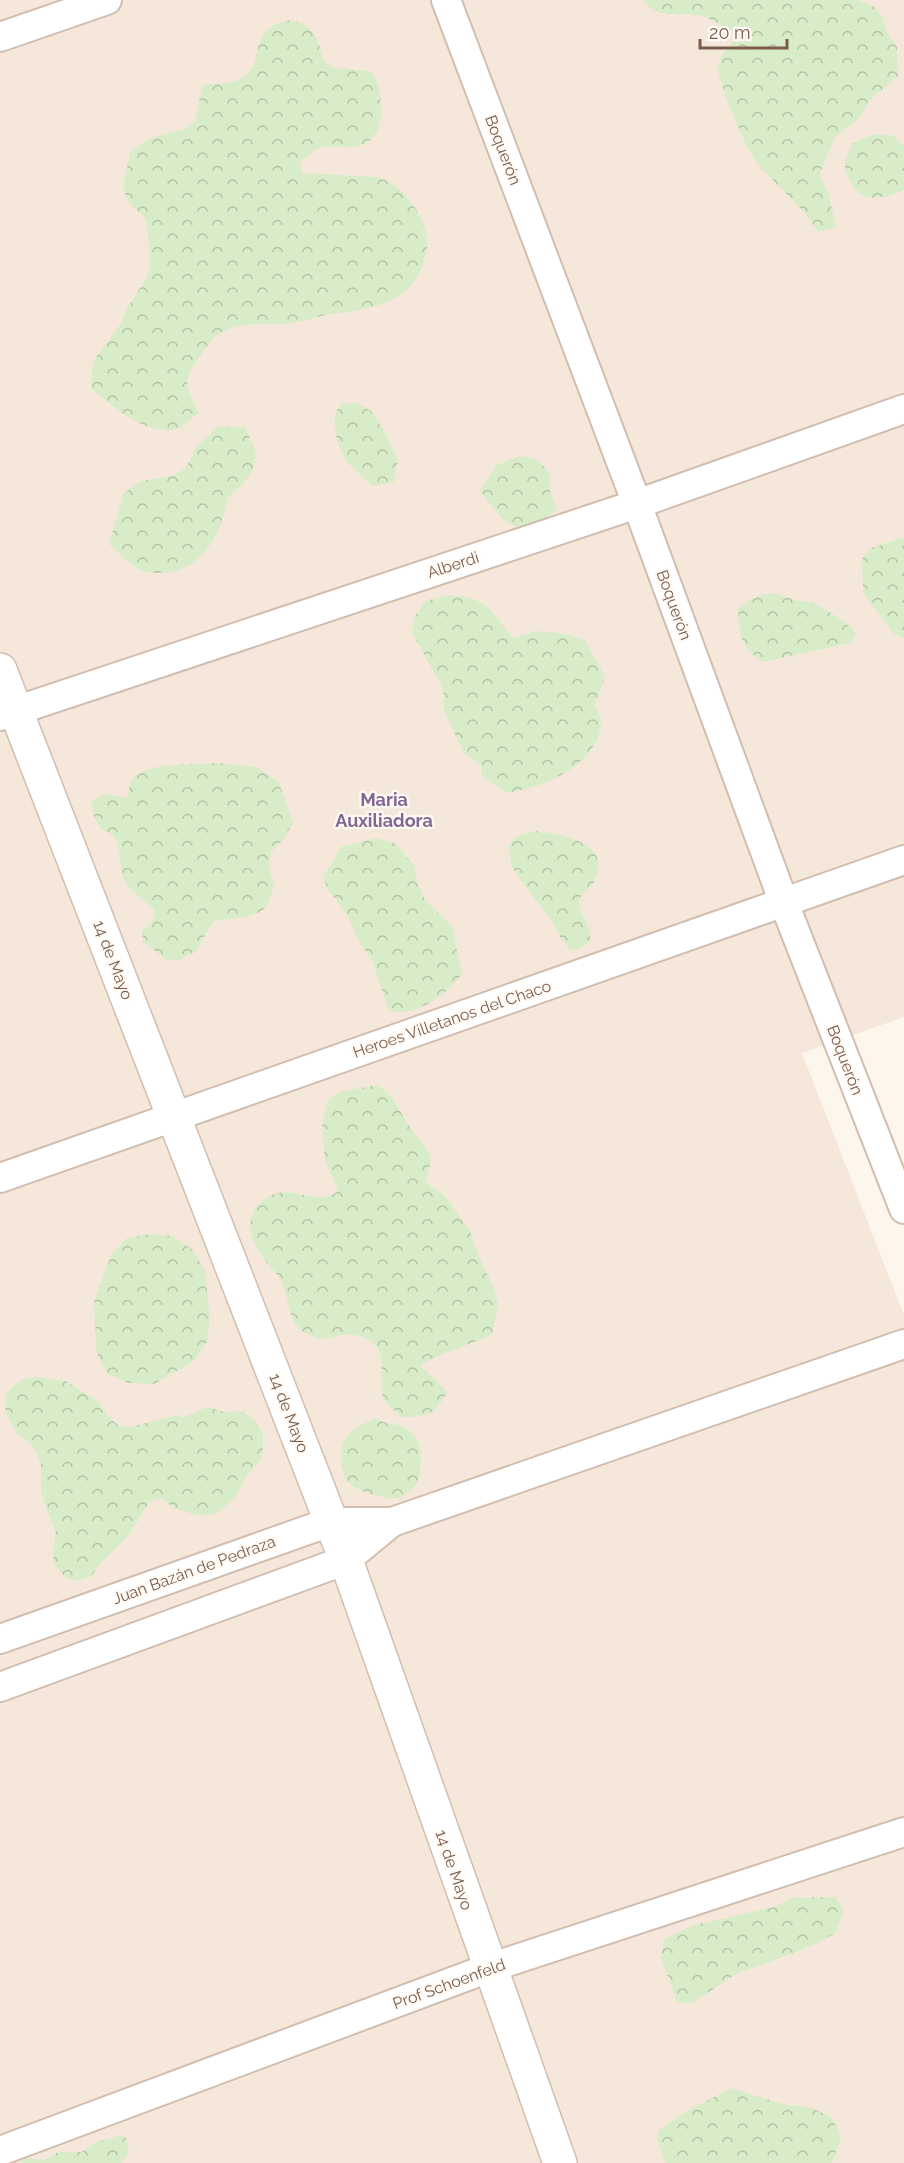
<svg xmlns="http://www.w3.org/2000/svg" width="904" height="2163" viewBox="0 0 904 2163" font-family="Raleway,sans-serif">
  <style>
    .residential { fill: #f5e8da }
    .forest { fill: url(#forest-crowns) }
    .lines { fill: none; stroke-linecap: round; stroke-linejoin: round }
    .minor-casing { stroke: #d1beb0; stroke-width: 32 }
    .tertiary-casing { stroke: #d1beb0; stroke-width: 36 }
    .minor { stroke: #fff; stroke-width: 28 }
    .tertiary { stroke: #fff; stroke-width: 33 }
    .labels { text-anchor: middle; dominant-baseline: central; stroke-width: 4.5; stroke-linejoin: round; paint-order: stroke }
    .street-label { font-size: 16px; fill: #7a5c4d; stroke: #fffaf3 }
    .neighbourhood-label { font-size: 18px; font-weight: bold; fill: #846695; stroke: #fffaf3 }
  </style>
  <defs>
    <pattern id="forest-crowns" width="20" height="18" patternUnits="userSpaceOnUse" patternTransform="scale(1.5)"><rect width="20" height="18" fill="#d8ecc9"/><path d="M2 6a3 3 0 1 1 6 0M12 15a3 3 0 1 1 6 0" fill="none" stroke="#b4c2a5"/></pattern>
  </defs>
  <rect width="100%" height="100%" fill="#fdf6ec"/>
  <!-- residential -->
  <polygon class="residential" points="0,0 904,0 904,1017 802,1053 904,1315 904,2163 0,2163"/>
  <!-- forest -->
  <g class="forest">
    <path d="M 642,0 L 857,0 L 873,6 L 882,16 L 887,33 L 897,47 L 898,76 L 869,101 L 860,117 L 835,137 L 819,175 L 828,193 L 836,227 L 818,232 C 802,204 777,187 757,163 C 748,153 716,79 718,66 C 720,53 734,42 741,33 C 727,31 715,20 701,16 C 679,11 659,21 642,0 Z"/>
    <path d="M 290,20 C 315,24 318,40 324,61 L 333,68 L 370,71 C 379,82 380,91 381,106 C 382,126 375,145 352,147 C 342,148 330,144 319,148 C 312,150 306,158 300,162 L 302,173 L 376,177 C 394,180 414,201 421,219 C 430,238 429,247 422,267 C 407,305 365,310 330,314 C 318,316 306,321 294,323 C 270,326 245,320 222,332 C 211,338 205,349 198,359 C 181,381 187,390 199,413 C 193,417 187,423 180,427 C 151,441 111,405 91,388 L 93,361 L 122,322 L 126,310 L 146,279 L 150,268 L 148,230 L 145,219 L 127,200 L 123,188 L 130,152 L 150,138 L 184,129 L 195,121 L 198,109 L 202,85 C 213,83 229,84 239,80 C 269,66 243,28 290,20 Z"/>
    <path d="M 875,134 L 894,136 L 904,146 L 904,190 C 884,199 858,205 849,179 C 847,175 844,169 845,165 C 845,158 850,150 852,143 Z"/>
    <polygon points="341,403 357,403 371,411 382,427 398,460 394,482 372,486 347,462 337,441 334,416"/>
    <path d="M 219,426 L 245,428 C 248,435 255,446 256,454 C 257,472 240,488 228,497 C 221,531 207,566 169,572 C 160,573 151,574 142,571 C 130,566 119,552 109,544 L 124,493 L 141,481 L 172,476 L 186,468 L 197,446 Z"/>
    <path d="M 520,456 L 537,459 L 550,474 L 549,489 L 557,510 C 514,539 508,528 480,490 L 497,465 Z"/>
    <polygon points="901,538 904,538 904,639 894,634 863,593 862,559 871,548"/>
    <path d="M 774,593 L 798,601 L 812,602 L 844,621 L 856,634 L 850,643 L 763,662 C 739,645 740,637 738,609 C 750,599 758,594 774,593 Z"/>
    <path d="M 449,595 C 488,598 490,610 513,638 L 537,631 L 564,634 L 585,640 L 605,677 L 594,706 C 597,711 601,718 601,723 C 599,765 541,789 506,793 L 482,776 L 481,765 L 463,752 L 444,710 L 444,696 L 441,684 L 412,633 L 414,618 L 425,601 Z"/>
    <path d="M 217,763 L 257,767 L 279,783 L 293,823 L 283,840 L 272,851 L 269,863 L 271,876 L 275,884 L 266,908 L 258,913 L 246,917 L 215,921 L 211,925 L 196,951 L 178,961 L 167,960 L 143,942 L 142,931 L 152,922 L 155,912 C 147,899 128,893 123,877 C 116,858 126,836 101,829 L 93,815 L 92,802 C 108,787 110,798 127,797 C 129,790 130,779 136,775 C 156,762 194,765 217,763 Z"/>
    <path d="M 535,831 C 561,834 613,842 595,880 C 591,888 580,892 579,902 C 577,913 593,924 590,941 L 582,948 L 570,950 L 561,938 L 551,920 L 512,868 L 508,847 L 516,836 Z"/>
    <path d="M 376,838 L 395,843 L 414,865 L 417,883 L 425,900 L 452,926 L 462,974 C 447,994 418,1017 391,1011 L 387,1005 L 373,963 L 356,936 L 348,916 L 328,890 L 323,877 L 341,847 Z"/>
    <path d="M 376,1085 C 392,1093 396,1104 404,1118 C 411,1130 422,1142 430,1154 L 431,1160 L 426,1182 L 445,1196 L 470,1231 L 477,1252 L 493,1286 L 498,1304 L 492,1335 C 468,1345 443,1352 420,1365 L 447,1392 C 434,1416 428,1417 402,1417 C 397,1412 389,1407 385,1401 C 375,1385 388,1363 377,1348 C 370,1337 352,1332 341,1335 C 335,1337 329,1339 323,1339 C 318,1339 310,1335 306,1333 C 287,1323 289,1297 281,1280 C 278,1274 271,1268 267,1263 C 255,1248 244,1226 255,1208 C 257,1204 262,1202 265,1199 C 290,1180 316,1209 338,1191 L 325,1159 L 322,1126 L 328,1100 L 339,1092 Z"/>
    <polygon points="150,1234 173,1236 193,1250 205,1271 210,1320 207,1342 194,1361 154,1384 129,1383 107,1374 96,1351 94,1302 111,1255 127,1238"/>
    <polygon points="34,1377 66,1381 96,1400 108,1416 119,1426 130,1427 173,1416 184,1417 205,1408 213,1408 226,1413 234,1411 243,1412 255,1421 263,1434 263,1451 258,1464 247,1475 235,1498 217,1513 200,1516 175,1509 161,1498 153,1500 148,1504 129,1535 98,1566 92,1576 78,1581 66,1578 54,1564 53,1552 56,1532 46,1508 41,1488 41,1464 33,1446 16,1432 5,1412 6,1394 22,1379"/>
    <path d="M 375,1418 C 385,1424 391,1423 401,1426 C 422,1435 422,1453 420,1473 C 419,1483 408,1497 397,1498 C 385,1500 351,1490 346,1479 C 342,1472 341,1460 341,1452 C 342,1444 344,1437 351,1432 C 357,1426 367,1422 375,1418 Z"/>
    <polygon points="836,1897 844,1912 834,1934 809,1947 736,1974 692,2003 677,2002 661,1957 664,1939 694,1925 774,1907 792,1898"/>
    <polygon points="731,2088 786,2105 809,2107 832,2117 841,2138 832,2163 665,2163 658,2141 657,2132 680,2115"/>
    <polygon points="122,2135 127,2139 129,2153 121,2163 20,2163 25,2158 44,2160 58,2152 82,2152 94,2143"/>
  </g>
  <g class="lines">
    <defs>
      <g id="minor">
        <polyline points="446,0 637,504 784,903 904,1209"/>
        <polyline points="0,37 107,0"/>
        <polyline points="0,716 637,504 904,409"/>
        <polyline points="0,1178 904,860"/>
        <polyline points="0,1639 330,1522 392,1522"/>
        <polyline points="0,1687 346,1560 392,1522 904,1344"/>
        <polyline points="0,2151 489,1968 904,1832"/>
      </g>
      <polyline id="tertiary" points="0,670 346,1560 560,2163"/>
    </defs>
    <!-- minor casing -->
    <use href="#minor" class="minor-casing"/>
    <!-- tertiary casing -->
    <use href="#tertiary" class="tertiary-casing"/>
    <!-- minor -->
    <use href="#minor" class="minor"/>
    <!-- tertiary -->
    <use href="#tertiary" class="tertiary"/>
  </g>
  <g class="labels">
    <!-- street labels -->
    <g class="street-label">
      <text transform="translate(503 150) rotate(69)">Boquerón</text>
      <text transform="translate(453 565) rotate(-18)">Alberdi</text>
      <text transform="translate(674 605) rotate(70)">Boquerón</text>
      <text transform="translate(113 960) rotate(69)">14 de Mayo</text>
      <text transform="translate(452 1019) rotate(-19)">Heroes Villetanos del Chaco</text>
      <text transform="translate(845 1060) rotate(69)">Boquerón</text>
      <text transform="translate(289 1413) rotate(69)">14 de Mayo</text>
      <text transform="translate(194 1570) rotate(-20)">Juan Bazán de Pedraza</text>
      <text transform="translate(454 1870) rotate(71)">14 de Mayo</text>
      <text transform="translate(449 1984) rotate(-20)">Prof Schoenfeld</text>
    </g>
    <!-- neighbourhood labels -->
    <g class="neighbourhood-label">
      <text x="384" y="799">Maria<tspan x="384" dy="21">Auxiliadora</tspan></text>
    </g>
  </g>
  <!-- scale -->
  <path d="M700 39v9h87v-9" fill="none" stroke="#7a5c4d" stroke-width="3"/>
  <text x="709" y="39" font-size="18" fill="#7a5c4d" stroke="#fffaf3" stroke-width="4.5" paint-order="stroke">20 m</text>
</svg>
